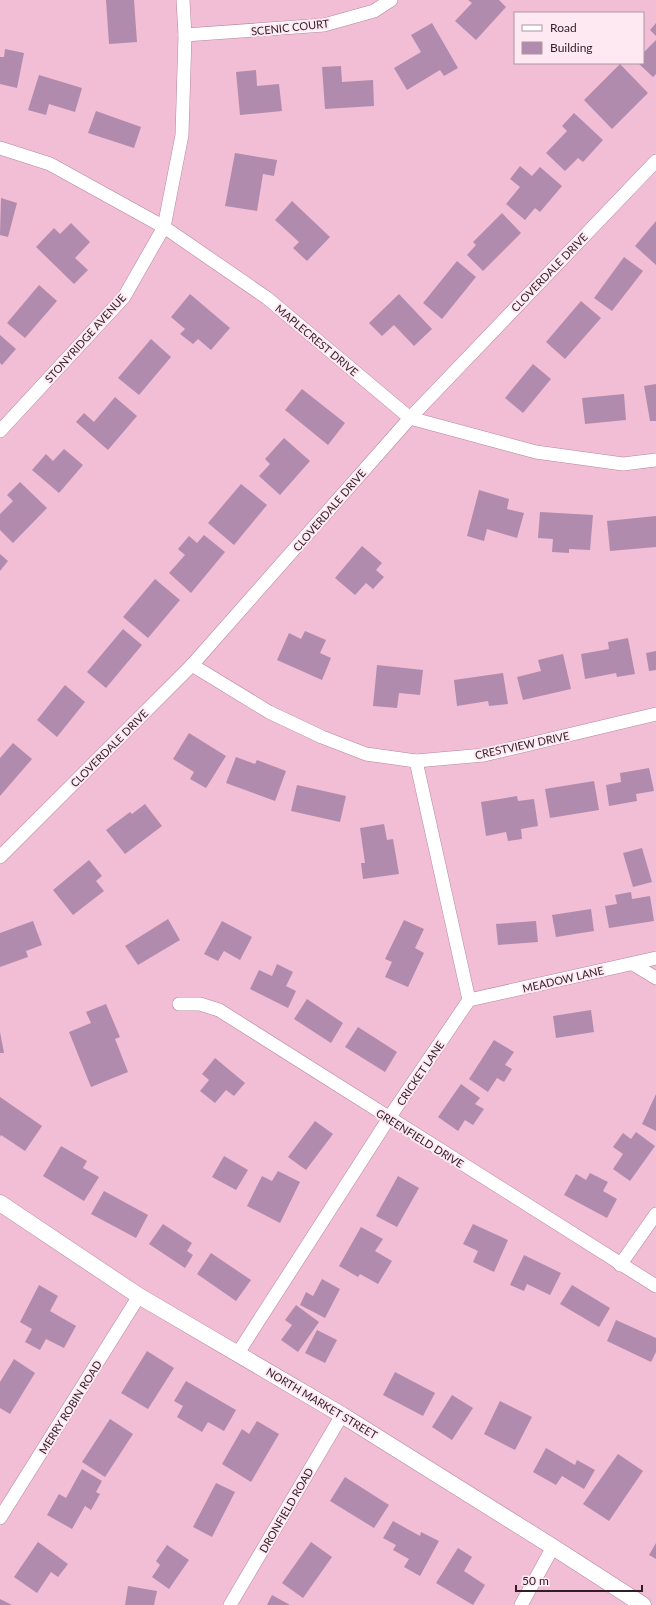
<svg xmlns="http://www.w3.org/2000/svg" width="656" height="1605" viewBox="0 0 656 1605" font-family="Lato,sans-serif">
  <style>
    .building { fill: #b18bad }
    .lines { fill: none; stroke-linecap: round; stroke-linejoin: round }
    .minor-casing { stroke: #b7869d; stroke-width: 14 }
    .tertiary-casing { stroke: #b7869d; stroke-width: 17 }
    .minor { stroke: #fff; stroke-width: 13 }
    .tertiary { stroke: #fff; stroke-width: 16 }
    .labels { text-anchor: middle; dominant-baseline: central; stroke-width: 4; stroke-linejoin: round; paint-order: stroke }
    .street-label { font-size: 11px; fill: #301d26; stroke: #fee9f2 }
  </style>
  <rect width="100%" height="100%" fill="#f1bed5"/>
  <!-- building -->
  <g class="building">
    <polygon points="106,0 134,0 137,42 109,44"/>
    <polygon points="468,0 499,0 506,7 476,40 455,21 472,3"/>
    <polygon points="432,23 458,68 444,76 440,70 407,90 394,68 421,52 411,35"/>
    <polygon points="656,23 656,36 650,30"/>
    <polygon points="656,40 656,74 653,77 638,63 643,63 643,53"/>
    <polygon points="5,49 24,53 17,88 0,84 0,57 4,57"/>
    <polygon points="620,64 648,93 612,129 584,100"/>
    <polygon points="341,66 342,82 373,80 374,106 325,109 322,67"/>
    <polygon points="256,70 257,86 279,84 282,111 240,115 236,72"/>
    <polygon points="39,75 82,88 75,112 49,104 46,115 28,110"/>
    <polygon points="96,111 141,127 134,148 88,133"/>
    <polygon points="574,113 603,140 583,162 578,158 565,171 546,153 567,131 562,126"/>
    <polygon points="235,153 277,160 274,176 263,174 257,211 225,206"/>
    <polygon points="520,166 532,176 540,167 562,186 540,212 535,208 525,220 506,204 520,187 510,179"/>
    <polygon points="1,198 17,203 8,237 0,235"/>
    <polygon points="292,201 330,237 307,261 293,248 299,242 275,220"/>
    <polygon points="502,213 521,233 483,271 467,255 476,245 473,242"/>
    <polygon points="656,221 656,265 635,246"/>
    <polygon points="71,223 90,242 75,258 88,270 74,284 36,247 54,228 60,234"/>
    <polygon points="624,257 643,271 612,311 594,298"/>
    <polygon points="457,261 476,277 442,319 423,303"/>
    <polygon points="39,285 57,301 25,338 7,323"/>
    <polygon points="190,294 230,328 211,350 198,339 193,344 180,334 185,329 171,317"/>
    <polygon points="399,294 432,329 414,346 394,325 382,336 369,323"/>
    <polygon points="581,301 601,318 565,359 546,342"/>
    <polygon points="0,335 16,349 2,365 0,363"/>
    <polygon points="151,339 171,357 139,395 118,378"/>
    <polygon points="533,364 551,379 523,413 505,398"/>
    <polygon points="656,384 656,421 650,421 644,386"/>
    <polygon points="302,389 345,423 328,445 285,410"/>
    <polygon points="624,394 626,420 585,424 582,398"/>
    <polygon points="115,397 137,416 108,450 76,422 84,413 94,422"/>
    <polygon points="284,438 310,461 280,495 259,476 270,464 265,459"/>
    <polygon points="64,449 83,465 59,493 32,470 46,454 53,461"/>
    <polygon points="20,482 47,508 13,543 0,530 0,514 13,501 7,495"/>
    <polygon points="241,484 267,505 234,545 208,523"/>
    <polygon points="479,490 509,499 507,509 524,513 517,538 487,529 484,541 467,536"/>
    <polygon points="540,512 593,515 590,550 569,549 569,553 552,552 553,539 538,538"/>
    <polygon points="656,516 656,547 610,551 607,521"/>
    <polygon points="204,535 225,552 191,593 169,573 185,555 178,549 189,536 197,543"/>
    <polygon points="362,546 382,563 376,570 384,577 373,589 366,583 355,595 335,578"/>
    <polygon points="0,554 8,561 0,571"/>
    <polygon points="155,579 180,600 148,638 123,617"/>
    <polygon points="123,629 142,645 106,688 87,672"/>
    <polygon points="305,631 326,640 320,653 331,658 322,680 277,660 289,633 301,639"/>
    <polygon points="628,638 635,674 617,677 616,673 585,679 581,654 609,649 608,642"/>
    <polygon points="656,651 656,670 649,671 646,653"/>
    <polygon points="563,654 571,689 523,700 517,677 541,671 538,660"/>
    <polygon points="377,665 423,670 420,695 399,693 397,708 373,706"/>
    <polygon points="503,673 508,704 489,706 488,701 457,706 454,680"/>
    <polygon points="65,685 85,702 57,737 37,720"/>
    <polygon points="189,733 226,756 206,788 190,779 194,772 173,759"/>
    <polygon points="13,743 32,759 0,796 0,758"/>
    <polygon points="236,757 255,764 257,760 286,771 275,801 226,783"/>
    <polygon points="649,768 654,791 636,794 637,801 609,806 606,785 621,782 620,773"/>
    <polygon points="594,781 599,810 550,818 545,789"/>
    <polygon points="297,785 346,796 340,822 291,811"/>
    <polygon points="517,796 518,801 534,799 538,826 521,829 522,839 508,841 506,832 486,836 481,802"/>
    <polygon points="145,804 162,826 125,854 106,830 130,812 132,814"/>
    <polygon points="384,824 387,840 393,839 399,874 363,879 361,863 365,863 360,828"/>
    <polygon points="642,848 652,882 633,887 623,853"/>
    <polygon points="89,860 102,876 96,881 104,891 73,915 53,890"/>
    <polygon points="631,892 632,899 650,896 654,921 609,928 605,906 617,904 615,895"/>
    <polygon points="591,909 594,931 556,937 552,915"/>
    <polygon points="168,919 180,940 138,965 125,946"/>
    <polygon points="404,920 424,929 415,948 424,953 408,987 385,977 392,962 385,959"/>
    <polygon points="33,921 42,945 26,951 28,957 0,967 0,933"/>
    <polygon points="222,921 252,937 240,960 224,951 218,961 204,954"/>
    <polygon points="536,921 538,942 498,945 496,924"/>
    <polygon points="277,964 293,972 286,986 296,991 288,1008 250,989 259,970 272,976"/>
    <polygon points="307,999 343,1023 331,1043 294,1019"/>
    <polygon points="106,1004 120,1037 115,1039 128,1072 91,1087 69,1032 91,1023 86,1012"/>
    <polygon points="591,1010 594,1032 556,1038 553,1016"/>
    <polygon points="358,1027 397,1052 385,1072 345,1047"/>
    <polygon points="0,1032 4,1053 0,1053"/>
    <polygon points="494,1040 514,1052 505,1065 512,1069 504,1082 497,1078 488,1092 469,1079"/>
    <polygon points="215,1058 245,1083 234,1096 226,1090 215,1103 200,1091 209,1080 202,1074"/>
    <polygon points="461,1084 480,1098 475,1104 484,1109 473,1125 465,1120 458,1131 438,1117"/>
    <polygon points="656,1094 656,1131 642,1124"/>
    <polygon points="0,1097 42,1126 25,1151 1,1135 0,1137"/>
    <polygon points="315,1121 333,1134 306,1170 288,1157"/>
    <polygon points="636,1132 655,1146 630,1181 613,1169 623,1154 613,1147 623,1133 631,1139"/>
    <polygon points="61,1146 87,1161 83,1168 99,1177 84,1201 43,1176"/>
    <polygon points="224,1156 248,1170 236,1190 212,1177"/>
    <polygon points="278,1171 300,1182 280,1223 247,1206 262,1176 272,1181"/>
    <polygon points="590,1173 608,1182 603,1191 617,1199 607,1218 564,1195 576,1174 586,1180"/>
    <polygon points="398,1176 419,1188 397,1227 376,1216"/>
    <polygon points="104,1191 148,1215 136,1238 91,1214"/>
    <polygon points="163,1224 192,1243 187,1251 193,1255 185,1268 149,1244"/>
    <polygon points="473,1224 508,1240 494,1272 473,1262 478,1251 463,1244"/>
    <polygon points="361,1227 383,1239 375,1251 392,1261 378,1284 360,1274 358,1277 339,1266"/>
    <polygon points="211,1253 251,1280 236,1301 197,1274"/>
    <polygon points="524,1255 561,1273 550,1295 527,1284 524,1291 510,1285"/>
    <polygon points="322,1279 340,1289 325,1318 300,1305 306,1292 313,1296"/>
    <polygon points="39,1285 58,1296 50,1311 76,1326 64,1348 46,1339 40,1350 25,1342 32,1329 20,1322"/>
    <polygon points="572,1285 610,1308 599,1327 560,1304"/>
    <polygon points="296,1305 319,1322 298,1352 281,1340 292,1325 285,1320"/>
    <polygon points="616,1320 656,1338 656,1352 651,1362 607,1341"/>
    <polygon points="317,1330 337,1340 325,1363 305,1353"/>
    <polygon points="147,1351 174,1368 148,1409 121,1393"/>
    <polygon points="14,1359 35,1373 10,1414 0,1408 0,1382"/>
    <polygon points="395,1372 435,1393 423,1416 383,1395"/>
    <polygon points="186,1381 236,1410 224,1431 208,1422 202,1432 177,1417 183,1406 174,1401"/>
    <polygon points="452,1395 473,1408 452,1440 432,1427"/>
    <polygon points="500,1401 532,1417 515,1450 484,1434"/>
    <polygon points="110,1419 133,1434 105,1477 82,1462"/>
    <polygon points="257,1421 279,1434 251,1482 222,1464 242,1429 249,1434"/>
    <polygon points="546,1448 575,1465 577,1460 595,1470 584,1489 562,1476 556,1485 533,1472"/>
    <polygon points="618,1454 643,1471 609,1521 583,1504"/>
    <polygon points="82,1469 102,1481 96,1492 100,1494 91,1510 85,1506 72,1529 47,1515 59,1494 66,1498"/>
    <polygon points="345,1477 389,1505 374,1528 330,1501"/>
    <polygon points="216,1483 235,1492 212,1537 193,1527"/>
    <polygon points="393,1521 420,1536 421,1532 439,1541 420,1576 404,1567 409,1559 393,1550 396,1545 383,1538"/>
    <polygon points="38,1542 68,1564 58,1577 51,1572 37,1593 14,1577"/>
    <polygon points="311,1542 332,1557 303,1598 282,1583"/>
    <polygon points="656,1543 656,1559 649,1555"/>
    <polygon points="167,1545 189,1560 169,1589 152,1577 160,1565 156,1561"/>
    <polygon points="458,1548 472,1557 464,1571 485,1585 473,1605 436,1583"/>
    <polygon points="128,1586 157,1591 154,1605 125,1605"/>
    <polygon points="272,1595 290,1605 267,1605"/>
    <polygon points="0,1599 12,1605 0,1605"/>
  </g>
  <g class="lines">
    <defs>
      <g id="minor">
        <polyline points="185,35 324,25 374,11 391,0"/>
        <polyline points="0,148 50,164 164,227 267,298 410,418 536,452 623,464 656,460"/>
        <polyline points="0,431 124,297 164,227 182,135 185,35 183,0"/>
        <polyline points="192,665 269,712 322,737 366,754 416,761 484,755 656,714"/>
        <polyline points="0,857 192,665 410,418 656,161"/>
        <polyline points="633,964 656,978"/>
        <polyline points="469,1000 656,958"/>
        <polyline points="179,1004 200,1004 219,1010 656,1286"/>
        <polyline points="620,1265 656,1214"/>
        <polyline points="238,1353 389,1118 469,1000 416,761"/>
        <polyline points="0,1518 139,1296"/>
        <polyline points="230,1605 342,1415"/>
        <polyline points="521,1605 553,1547"/>
      </g>
      <polyline id="tertiary" points="0,1203 139,1296 342,1415 553,1547 643,1605"/>
    </defs>
    <!-- minor casing -->
    <use href="#minor" class="minor-casing"/>
    <!-- tertiary casing -->
    <use href="#tertiary" class="tertiary-casing"/>
    <!-- minor -->
    <use href="#minor" class="minor"/>
    <!-- tertiary -->
    <use href="#tertiary" class="tertiary"/>
  </g>
  <g class="labels">
    <!-- street labels -->
    <g class="street-label">
      <text transform="translate(290 27) rotate(-6)">SCENIC COURT</text>
      <text transform="translate(549 272) rotate(-46)">CLOVERDALE DRIVE</text>
      <text transform="translate(85 338) rotate(-48)">STONYRIDGE AVENUE</text>
      <text transform="translate(317 340) rotate(40)">MAPLECREST DRIVE</text>
      <text transform="translate(329 510) rotate(-49)">CLOVERDALE DRIVE</text>
      <text transform="translate(522 745) rotate(-12)">CRESTVIEW DRIVE</text>
      <text transform="translate(109 748) rotate(-45)">CLOVERDALE DRIVE</text>
      <text transform="translate(563 979) rotate(-13)">MEADOW LANE</text>
      <text transform="translate(420 1073) rotate(-56)">CRICKET LANE</text>
      <text transform="translate(420 1138) rotate(32)">GREENFIELD DRIVE</text>
      <text transform="translate(322 1403) rotate(31)">NORTH MARKET STREET</text>
      <text transform="translate(70 1407) rotate(-58)">MERRY ROBIN ROAD</text>
      <text transform="translate(286 1510) rotate(-60)">DRONFIELD ROAD</text>
    </g>
  </g>
  <!-- legend -->
  <rect x="514" y="12" width="130" height="52" fill="#fee9f2" stroke="#ac97a0"/>
  <rect x="522" y="25" width="20" height="6" fill="#ffffff" stroke="#ac97a0"/>
  <text x="550" y="32" font-size="12" fill="#301d26">Road</text>
  <rect x="522" y="42" width="20" height="12" fill="#b18bad" stroke="#ac97a0"/>
  <text x="550" y="52" font-size="12" fill="#301d26">Building</text>
  <!-- scale -->
  <path d="M516 1585v6h126v-6" fill="none" stroke="#301d26" stroke-width="2"/>
  <text x="522" y="1585" font-size="12" fill="#301d26" stroke="#fee9f2" stroke-width="3" paint-order="stroke">50 m</text>
</svg>
